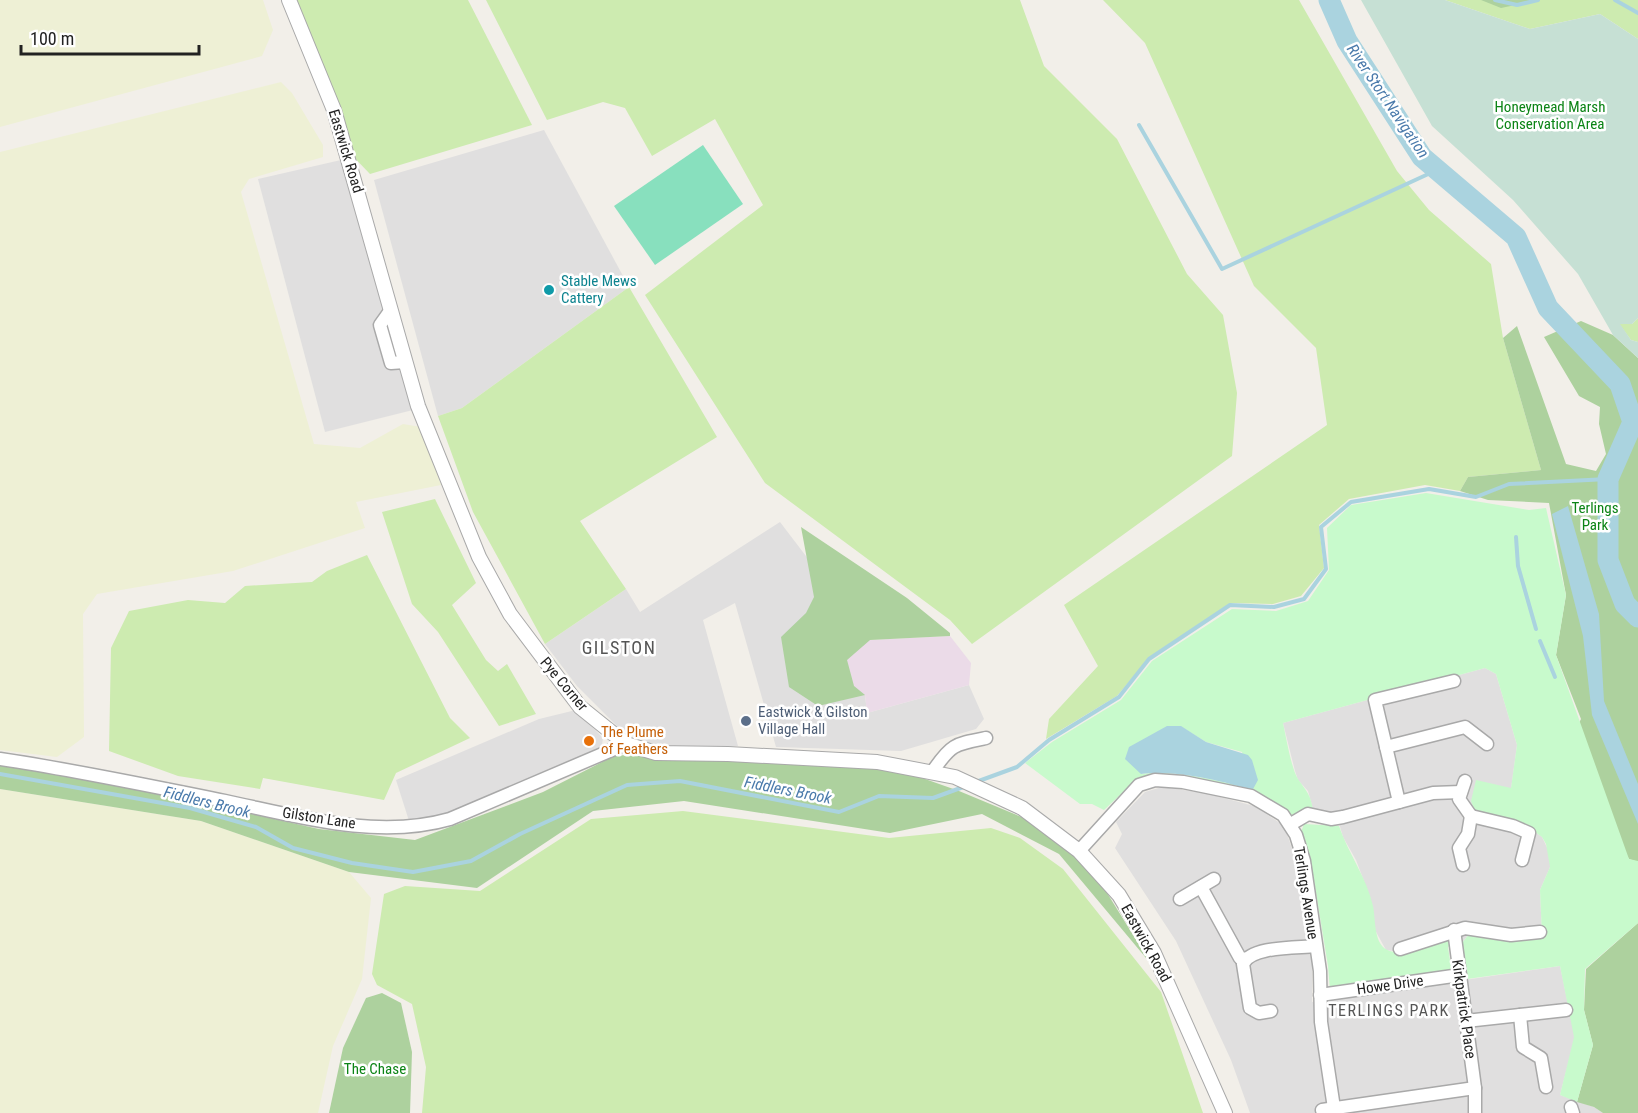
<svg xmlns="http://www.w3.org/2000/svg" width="1638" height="1113" viewBox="0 0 1638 1113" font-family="'Roboto Condensed',sans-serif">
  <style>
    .residential { fill: #e0dfdf }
    .industrial { fill: #ebdbe8 }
    .farmland { fill: #eef0d5 }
    .grass { fill: #cdebb0 }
    .forest { fill: #add19e }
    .wetland { fill: #c6e0d4 }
    .park { fill: #c8facc; fill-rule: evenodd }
    .pitch { fill: #88e0be }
    .water { fill: #aad3df }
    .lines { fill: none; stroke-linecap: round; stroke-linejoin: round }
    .stream { stroke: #aad3df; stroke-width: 4 }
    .river { stroke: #aad3df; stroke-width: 21 }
    .minor-casing { stroke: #a9a9a9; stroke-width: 15 }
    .tertiary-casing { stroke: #a9a9a9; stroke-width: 16 }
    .minor { stroke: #fff; stroke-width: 12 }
    .tertiary { stroke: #fff; stroke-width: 14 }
    .culture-dot { fill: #0f9aa8; stroke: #fff; stroke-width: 2 }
    .service-dot { fill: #5c6f8a; stroke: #fff; stroke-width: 2 }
    .food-dot { fill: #e8710a; stroke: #fff; stroke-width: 2 }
    .labels { text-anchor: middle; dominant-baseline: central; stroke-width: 5; stroke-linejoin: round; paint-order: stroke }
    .park-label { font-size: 15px; fill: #0c8416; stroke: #fff }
    .street-label { font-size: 15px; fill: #222; stroke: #fff }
    .culture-label { font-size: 15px; fill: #0d838f; stroke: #fff; text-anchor: start }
    .service-label { font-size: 15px; fill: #4e5e75; stroke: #fff; text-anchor: start }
    .food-label { font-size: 15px; fill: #c56008; stroke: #fff; text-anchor: start }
    .water-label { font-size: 16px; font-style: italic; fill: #4a7aab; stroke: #fff }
    .neighbourhood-label { font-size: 16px; letter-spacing: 1.5px; fill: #555; stroke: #fff }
    .quarter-label { font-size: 18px; letter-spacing: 1.5px; fill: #555; stroke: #fff }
  </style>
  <rect width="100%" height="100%" fill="#f2efe9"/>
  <!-- residential -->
  <g class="residential">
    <polygon points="544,130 629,287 462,408 438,416 374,180"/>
    <polygon points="341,160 360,215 413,410 325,432 258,179"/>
    <polygon points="780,522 870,640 865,695 867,713 969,685 984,719 976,729 901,751 776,747 735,603 703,620 738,746 682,748 650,744 620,729 577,686 545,644 626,589 640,612"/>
    <polygon points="1485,668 1496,674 1517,745 1511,789 1528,827 1542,837 1550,854 1550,867 1540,890 1542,936 1504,940 1483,939 1469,934 1462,943 1452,945 1435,941 1408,953 1386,950 1375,930 1370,897 1356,860 1343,837 1336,813 1313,809 1308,791 1298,780 1295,771 1283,723"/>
    <polygon points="576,710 603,738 601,751 439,820 410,824 396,780 539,719"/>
    <polygon points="1162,787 1205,793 1254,806 1280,823 1286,831 1297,863 1312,965 1312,1002 1560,966 1575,1037 1560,1095 1594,1107 1603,1113 1250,1113 1231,1060 1176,941 1115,848 1122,834 1116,822 1145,792"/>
  </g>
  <!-- industrial -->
  <polygon class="industrial" points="950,636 971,663 969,685 867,713 865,695 854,686 847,660 870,640"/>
  <!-- farmland -->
  <g class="farmland">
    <polygon points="0,0 263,0 273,30 262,56 0,127"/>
    <polygon points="281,82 292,93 323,145 323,157 249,179 241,192 314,444 360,448 403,424 421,427 441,485 356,502 365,528 233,571 97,594 83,614 84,737 57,757 0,750 0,152"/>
    <polygon points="0,789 201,821 349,872 371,898 362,979 333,1046 318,1113 0,1113"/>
  </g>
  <!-- grass -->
  <g class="grass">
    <polygon points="290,0 468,0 532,125 370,174 346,149"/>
    <polygon points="486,0 1020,0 1044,66 1117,139 1187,274 1223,315 1237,393 1232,456 972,644 950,620 765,483 645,295 763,205 715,119 652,156 625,108 603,102 547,120"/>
    <polygon points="1103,0 1299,0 1397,171 1429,210 1491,264 1503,338 1541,470 1468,477 1460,491 1425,485 1349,499 1319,525 1324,568 1301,596 1273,604 1232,603 1149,658 1117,696 1046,739 1049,719 1098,666 1064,605 1327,425 1316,348 1254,286 1145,43"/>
    <polygon points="1445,0 1638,0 1638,39 1600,14 1530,29"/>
    <polygon points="629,287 717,437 580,521 626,589 545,644 473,512 438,416 462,408"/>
    <polygon points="1638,318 1638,342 1631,340 1619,324 1632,324"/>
    <polygon points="435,499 476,583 452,605 486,660 498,671 507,664 536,714 499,726 438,632 412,604 382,512"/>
    <polygon points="367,555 450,718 470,738 396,773 384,800 263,778 260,789 178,776 109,751 111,648 129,611 188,600 225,603 245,586 312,582 327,571"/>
    <polygon points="683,811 889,838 991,828 1020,838 1063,869 1161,992 1203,1113 422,1113 426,1067 412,1004 377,985 372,974 384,894 405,886 480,891 591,819"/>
  </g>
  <!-- forest -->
  <g class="forest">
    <polygon points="1481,0 1540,0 1501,8"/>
    <polygon points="1581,321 1613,335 1638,358 1638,862 1629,859 1565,751 1581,719 1556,655 1566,595 1549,503 1488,500 1460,491 1468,477 1541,470 1503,338 1517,326 1566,464 1596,471 1606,454 1599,424 1600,407 1579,396 1544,337"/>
    <polygon points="801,527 907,598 950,633 950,636 870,640 847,660 854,686 865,695 818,706 789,687 781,637 806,613 814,597"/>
    <polygon points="637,754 657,760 877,762 959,791 1031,821 1091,867 1151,964 1059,854 982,814 890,833 684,801 593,811 477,888 349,872 201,821 0,789 0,758 319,829 415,840 543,792 614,756"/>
    <polygon points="1638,923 1638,1113 1603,1113 1594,1107 1577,1102 1593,1045 1584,1010 1586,969"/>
    <polygon points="382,993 401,1003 412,1052 410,1113 329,1113 343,1048 366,998"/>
  </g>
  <!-- wetland -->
  <polygon class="wetland" points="1361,0 1445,0 1530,29 1600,14 1638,39 1638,318 1632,324 1620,324 1631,340 1638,342 1638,358 1613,335 1578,274 1513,200 1432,126"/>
  <!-- park -->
  <g class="park">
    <path d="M 1426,493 L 1529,510 L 1546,508 L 1566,595 L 1556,655 L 1629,859 L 1638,861 L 1638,923 L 1585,969 L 1584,1010 L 1593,1045 L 1577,1102 L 1560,1095 L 1574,1037 L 1560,966 L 1467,979 L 1462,943 L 1469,934 C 1487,940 1526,945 1542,936 L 1540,890 L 1550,867 L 1546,844 L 1542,837 L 1528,827 L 1476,814 L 1471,801 L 1476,780 L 1511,788 L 1517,745 L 1496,674 L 1485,668 L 1283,723 C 1286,736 1291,768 1298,779 C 1306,791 1310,793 1313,809 L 1291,815 L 1272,804 L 1153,776 L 1136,780 L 1104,810 L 1092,804 L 1080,804 L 1025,763 L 1052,742 L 1121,700 L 1152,661 L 1232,609 L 1276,611 L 1308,601 L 1329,570 L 1327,528 L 1351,505 ZM 1180,726 L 1206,742 L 1242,752 L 1252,790 C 1222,780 1173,770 1141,774 Z"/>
    <path d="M 1304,824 L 1339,826 C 1348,853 1367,878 1373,906 C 1376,920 1373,946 1390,951 C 1412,958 1426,943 1447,939 L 1452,945 L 1448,947 L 1452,974 L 1330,990 L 1328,966 L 1310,856 L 1301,832 Z"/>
  </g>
  <!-- pitch -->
  <polygon class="pitch" points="703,145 743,204 655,265 614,206"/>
  <!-- water -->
  <g class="water">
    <polygon points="1568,506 1599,614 1604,701 1638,784 1638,824 1592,715 1583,636 1552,514"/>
    <path d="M 1167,726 L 1181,726 L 1206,742 L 1248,755 L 1252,760 L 1258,780 L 1252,791 C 1223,780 1173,770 1141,774 L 1125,759 L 1129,747 Z"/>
  </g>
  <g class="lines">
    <!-- stream -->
    <g class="stream">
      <polyline points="1495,0 1517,5 1538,0"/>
      <polyline points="1615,0 1638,13"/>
      <polyline points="1139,125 1222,269 1437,170"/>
      <polyline points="1516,537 1518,566 1536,629"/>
      <polyline points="1540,641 1555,677"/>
      <polyline points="0,774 190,808 256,827 293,848 352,863 413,872 471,861 520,834 627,785 680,781 839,812 879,796 933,798 966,786"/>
      <polyline points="976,782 1017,767 1049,740 1119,697 1149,659 1230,605 1274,607 1304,599 1326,569 1321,527 1351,502 1429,489 1476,497 1509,484 1608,479"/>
    </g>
    <!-- river -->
    <polyline class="river" points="1329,0 1347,41 1422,157 1516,237 1548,308 1620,384 1633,422 1608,479 1608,560 1625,604 1638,617"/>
    <defs>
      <g id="minor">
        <polyline points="390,311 380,325 391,363 405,362"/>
        <polyline points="1386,747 1465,727 1487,744"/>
        <path d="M 0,759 C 75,770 150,786 225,801 C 297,816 377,840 450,819 L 626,744"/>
        <path d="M 933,771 C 951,744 955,744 986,738"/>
        <polyline points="1465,781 1459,799 1471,816"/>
        <polyline points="1399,802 1375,700 1454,681"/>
        <polyline points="1291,824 1308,814 1331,819 1343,817 1433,793 1461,792"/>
        <polyline points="1079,851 1139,785 1155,780 1183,782 1251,796 1283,815 1296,835 1304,861 1320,971 1321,1022 1334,1108"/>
        <polyline points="1463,865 1459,848 1468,834 1471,816 1513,826 1529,833 1522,860"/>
        <polyline points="1201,887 1240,958 1246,959"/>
        <polyline points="1180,899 1214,879"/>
        <polyline points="1454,930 1475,1088 1475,1113"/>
        <polyline points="1400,949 1465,928 1511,935 1540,932"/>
        <polyline points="1320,995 1460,975"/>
        <path d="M 1271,1011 L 1259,1013 L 1250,1008 L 1243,964 C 1251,946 1297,948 1315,946"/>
        <polyline points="1520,1015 1523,1047 1541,1058 1546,1087"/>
        <polyline points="1466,1021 1566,1010"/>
        <polyline points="1571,1107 1573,1113"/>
        <polyline points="1323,1113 1322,1110 1475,1088"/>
      </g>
      <polyline id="tertiary" points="289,0 334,110 418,406 479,557 510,614 580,707 626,744 656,753 728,754 877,762 955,777 1022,808 1079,851 1119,895 1154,953 1225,1113"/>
    </defs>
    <!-- minor casing -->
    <use href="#minor" class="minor-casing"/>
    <!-- tertiary casing -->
    <use href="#tertiary" class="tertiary-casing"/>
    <!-- minor -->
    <use href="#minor" class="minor"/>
    <!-- tertiary -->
    <use href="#tertiary" class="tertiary"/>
  </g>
  <!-- markers -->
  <circle class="culture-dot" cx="549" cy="290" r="6"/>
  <circle class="service-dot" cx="746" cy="721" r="6"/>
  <circle class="food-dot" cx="589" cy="741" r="6"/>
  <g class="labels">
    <!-- park labels -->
    <g class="park-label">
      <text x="1550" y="107">Honeymead Marsh<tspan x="1550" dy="17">Conservation Area</tspan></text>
      <text x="1595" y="508">Terlings<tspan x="1595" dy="17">Park</tspan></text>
      <text x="375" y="1069">The Chase</text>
    </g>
    <!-- street labels -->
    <g class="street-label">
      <text transform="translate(346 151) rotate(73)">Eastwick Road</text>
      <text transform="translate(564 684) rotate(50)">Pye Corner</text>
      <text transform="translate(319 818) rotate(9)">Gilston Lane</text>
      <text transform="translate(1306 893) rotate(81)">Terlings Avenue</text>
      <text transform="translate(1146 943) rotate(61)">Eastwick Road</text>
      <text transform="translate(1390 985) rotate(-8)">Howe Drive</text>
      <text transform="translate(1464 1009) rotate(82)">Kirkpatrick Place</text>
    </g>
    <!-- culture labels -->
    <g class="culture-label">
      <text x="561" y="281">Stable Mews<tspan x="561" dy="17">Cattery</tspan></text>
    </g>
    <!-- service labels -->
    <g class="service-label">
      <text x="758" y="712">Eastwick &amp; Gilston<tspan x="758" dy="17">Village Hall</tspan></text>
    </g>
    <!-- food labels -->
    <g class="food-label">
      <text x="601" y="732">The Plume<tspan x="601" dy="17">of Feathers</tspan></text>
    </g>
    <!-- water labels -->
    <g class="water-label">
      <text transform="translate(1388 101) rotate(56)">River Stort Navigation</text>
      <text transform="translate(788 790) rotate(11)">Fiddlers Brook</text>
      <text transform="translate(207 802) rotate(14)">Fiddlers Brook</text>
    </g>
    <!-- neighbourhood labels -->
    <g class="neighbourhood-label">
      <text x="1389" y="1010">TERLINGS PARK</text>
    </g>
    <!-- quarter labels -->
    <g class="quarter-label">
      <text x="619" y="647">GILSTON</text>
    </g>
  </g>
  <!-- scale -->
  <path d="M21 45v9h178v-9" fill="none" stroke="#222222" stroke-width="3"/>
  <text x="30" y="45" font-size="18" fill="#222222" stroke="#ffffff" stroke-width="4.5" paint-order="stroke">100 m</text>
</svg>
